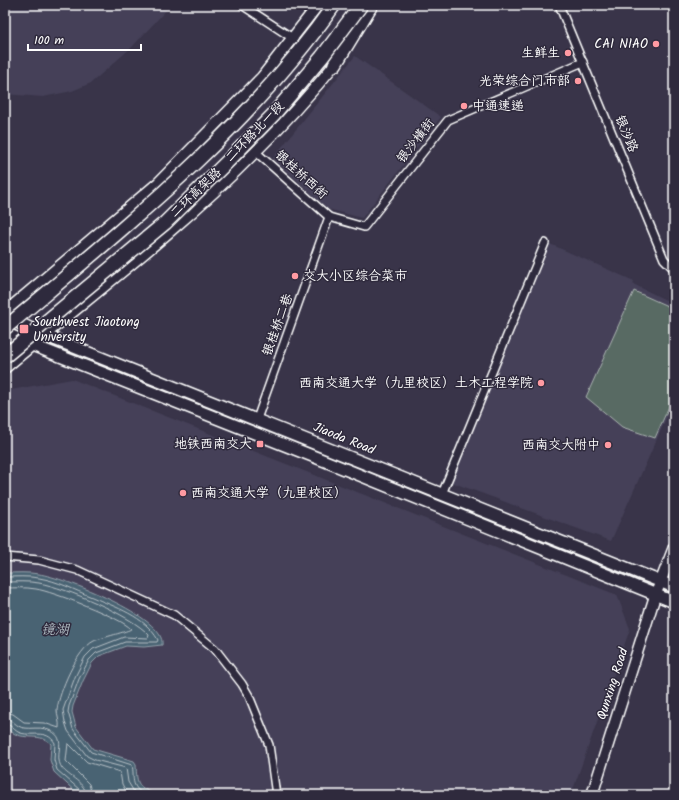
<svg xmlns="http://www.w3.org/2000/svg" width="679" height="800" viewBox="0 0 679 800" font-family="Kalam,'LXGW WenKai TC',sans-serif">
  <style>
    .built { fill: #454058 }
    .green { fill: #586b64; stroke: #acb5b2 }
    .water { fill: #4a6373; stroke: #92a1ab }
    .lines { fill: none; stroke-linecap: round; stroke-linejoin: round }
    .shore { stroke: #b7c1c7; stroke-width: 1 }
    .street-casing { stroke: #fff; stroke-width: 10 }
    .secondary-casing { stroke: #fff; stroke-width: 13 }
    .primary-casing { stroke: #fff; stroke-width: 14 }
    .highway-casing { stroke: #fff; stroke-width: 16 }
    .street { stroke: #2f2a3d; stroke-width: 7 }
    .secondary { stroke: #2f2a3d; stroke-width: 10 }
    .primary { stroke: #2f2a3d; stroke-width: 11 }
    .highway { stroke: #2f2a3d; stroke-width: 13 }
    .highway-bridge-casing { stroke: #fff; stroke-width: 16; stroke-linecap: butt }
    .highway-bridge { stroke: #2f2a3d; stroke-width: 13 }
    .poi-dot { fill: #ff9aa2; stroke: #2f2a3d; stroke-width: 1.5 }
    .labels { text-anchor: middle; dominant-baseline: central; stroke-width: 3; stroke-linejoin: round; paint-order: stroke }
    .poi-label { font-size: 13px; fill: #fff; stroke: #2f2a3d; text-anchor: end }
    .street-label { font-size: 13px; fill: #fff; stroke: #2f2a3d }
    .water-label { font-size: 14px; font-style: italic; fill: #aeb9c0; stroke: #2f2a3d }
  </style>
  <rect width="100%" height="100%" fill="#393449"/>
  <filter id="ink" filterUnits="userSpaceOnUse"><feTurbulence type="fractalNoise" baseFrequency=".025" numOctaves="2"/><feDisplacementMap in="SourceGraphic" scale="8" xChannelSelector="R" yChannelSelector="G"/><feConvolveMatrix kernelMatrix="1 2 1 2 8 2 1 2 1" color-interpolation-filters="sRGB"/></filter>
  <g filter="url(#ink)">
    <!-- built -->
    <g class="built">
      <polygon points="5,5 171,5 132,47 91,83 72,91 43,97 5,94"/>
      <polygon points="355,56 441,117 362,218 328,209 273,158"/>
      <polygon points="550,244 634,281 633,284 674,304 674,401 611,541 451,482"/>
      <polygon points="72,379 617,595 630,629 571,795 5,795 5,391"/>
    </g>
    <!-- green -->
    <polygon class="green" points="634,291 674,309 674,395 655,438 622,427 586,397"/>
    <!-- water -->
    <path class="water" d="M 5,573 C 16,573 28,572 39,574 C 62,577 167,617 162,645 L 144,647 L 126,646 L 99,656 L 92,663 L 83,681 L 73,706 L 72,712 L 76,727 L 93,749 L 134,761 L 136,764 C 137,786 137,786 157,795 L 79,795 L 54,772 L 50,760 L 51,744 C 38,730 21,745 5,726 Z"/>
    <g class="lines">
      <!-- shore -->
      <g class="shore">
        <path d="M 5,577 C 16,577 28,576 39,578 C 58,581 74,590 92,597 C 115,607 145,616 158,640 L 157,642 L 125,642 L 96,653 L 89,660 L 79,679 L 69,706 L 68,712 L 73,729 L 91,752 L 132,765 C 135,778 129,786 145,795"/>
        <path d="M 5,582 C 16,582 28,581 39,583 C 66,588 131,615 149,635 L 148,638 L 124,637 L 93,649 L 85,657 L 75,677 L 63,710 L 65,722 L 68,731 L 87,756 L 95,760 L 126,768 L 128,782 L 136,795"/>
        <path d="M 5,588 C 15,588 25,587 36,589 C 51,591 122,618 131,629 C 129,631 101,638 94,641 C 77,649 59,692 57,710 C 57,716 60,722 59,728 L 44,723 L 24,722 L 13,714 L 5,712"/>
        <path d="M 5,718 C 13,719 16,727 24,728 C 31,729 39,727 46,729 C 71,737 52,754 62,768 C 69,777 86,783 86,795"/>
        <path d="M 5,724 C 10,724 13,729 18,732 C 31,738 46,728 55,743 L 54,760 L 57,770 L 80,790 L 81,795"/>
        <polyline points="92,795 89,784 66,761 68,743 87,762 120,772 122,784 128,795"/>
      </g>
      <defs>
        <g id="street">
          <polyline points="242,5 294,39"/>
          <polyline points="559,5 664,259 674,269"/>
          <polyline points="256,152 329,217 364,227 448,120 583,62"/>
          <polyline points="257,419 329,217"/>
          <polyline points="442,494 545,243"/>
          <polyline points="5,557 39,560 77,570 174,615 215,649 242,684 249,696 269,745 276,795"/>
        </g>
        <g id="secondary">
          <polyline points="5,312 158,183 262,77 318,5"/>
          <path d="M 5,368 C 59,322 115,279 168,233 C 230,180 288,122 340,58"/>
          <polyline points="592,795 655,596 674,547"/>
        </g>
        <g id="primary">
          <polyline points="5,316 44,335 674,587"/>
          <polyline points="5,333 32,345 325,461 674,602"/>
        </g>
        <polyline id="highway" points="335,64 371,5"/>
      </defs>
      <!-- street casing -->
      <use href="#street" class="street-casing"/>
      <!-- secondary casing -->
      <use href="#secondary" class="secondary-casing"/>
      <!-- primary casing -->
      <use href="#primary" class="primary-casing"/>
      <!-- highway casing -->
      <use href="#highway" class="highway-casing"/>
      <!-- street -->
      <use href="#street" class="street"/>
      <!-- secondary -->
      <use href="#secondary" class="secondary"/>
      <!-- primary -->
      <use href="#primary" class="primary"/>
      <!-- highway -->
      <use href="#highway" class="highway"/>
      <defs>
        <g id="highway-bridge">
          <path d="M 5,328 C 122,229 245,132 334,5"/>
          <polyline points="5,356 165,223 227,162 273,115 322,57 361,5"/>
        </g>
      </defs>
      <!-- highway-bridge casing -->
      <use href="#highway-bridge" class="highway-bridge-casing"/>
      <!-- highway-bridge -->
      <use href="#highway-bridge" class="highway-bridge"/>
    </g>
  </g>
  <!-- markers -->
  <g class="poi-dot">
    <circle cx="656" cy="44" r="4"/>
    <circle cx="568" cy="53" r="4"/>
    <circle cx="578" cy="81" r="4"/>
    <circle cx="464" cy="106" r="4"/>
    <circle cx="295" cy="276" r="4"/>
    <rect x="19" y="324" width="10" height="10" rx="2"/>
    <circle cx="541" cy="383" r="4"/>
    <rect x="256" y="440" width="8" height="8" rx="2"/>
    <circle cx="608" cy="445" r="4"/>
    <circle cx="183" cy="493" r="4"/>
  </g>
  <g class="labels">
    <!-- poi labels -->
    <g class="poi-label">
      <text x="648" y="44">CAI NIAO</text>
      <text x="560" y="53">生鲜生</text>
      <text x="570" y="81">光荣综合门市部</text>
      <text x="472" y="106" text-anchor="start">中通速递</text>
      <text x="303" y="276" text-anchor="start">交大小区综合菜市</text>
      <text x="33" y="322" text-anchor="start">Southwest Jiaotong<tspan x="33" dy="15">University</tspan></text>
      <text x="533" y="383">西南交通大学（九里校区）土木工程学院</text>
      <text x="252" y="444">地铁西南交大</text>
      <text x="600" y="445">西南交大附中</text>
      <text x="191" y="493" text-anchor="start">西南交通大学（九里校区）</text>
    </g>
    <!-- street labels -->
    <g class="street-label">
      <text transform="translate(255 132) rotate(-46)">二环路北一段</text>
      <text transform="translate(626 134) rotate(67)">银沙路</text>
      <text transform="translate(416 141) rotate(-52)">银沙横街</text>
      <text transform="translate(301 175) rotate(42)">银桂桥西街</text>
      <text transform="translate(196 193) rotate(-44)">二环高架路</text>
      <text transform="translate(278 325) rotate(-70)">银桂桥二巷</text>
      <text transform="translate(344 439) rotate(22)">Jiaoda Road</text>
      <text transform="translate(613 684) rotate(-72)">Qunxing Road</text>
    </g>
    <!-- water labels -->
    <g class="water-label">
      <text x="55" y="630">镜湖</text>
    </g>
  </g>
  <!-- margin -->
  <rect width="679" height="800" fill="none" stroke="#2f2a3d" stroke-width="20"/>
  <rect x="10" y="10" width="659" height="780" fill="none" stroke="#fff" stroke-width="1.5" filter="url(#ink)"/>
  <!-- scale -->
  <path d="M28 44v6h113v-6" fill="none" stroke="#ffffff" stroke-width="2"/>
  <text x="34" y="44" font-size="12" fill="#ffffff" stroke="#2f2a3d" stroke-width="3" paint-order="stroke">100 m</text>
</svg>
